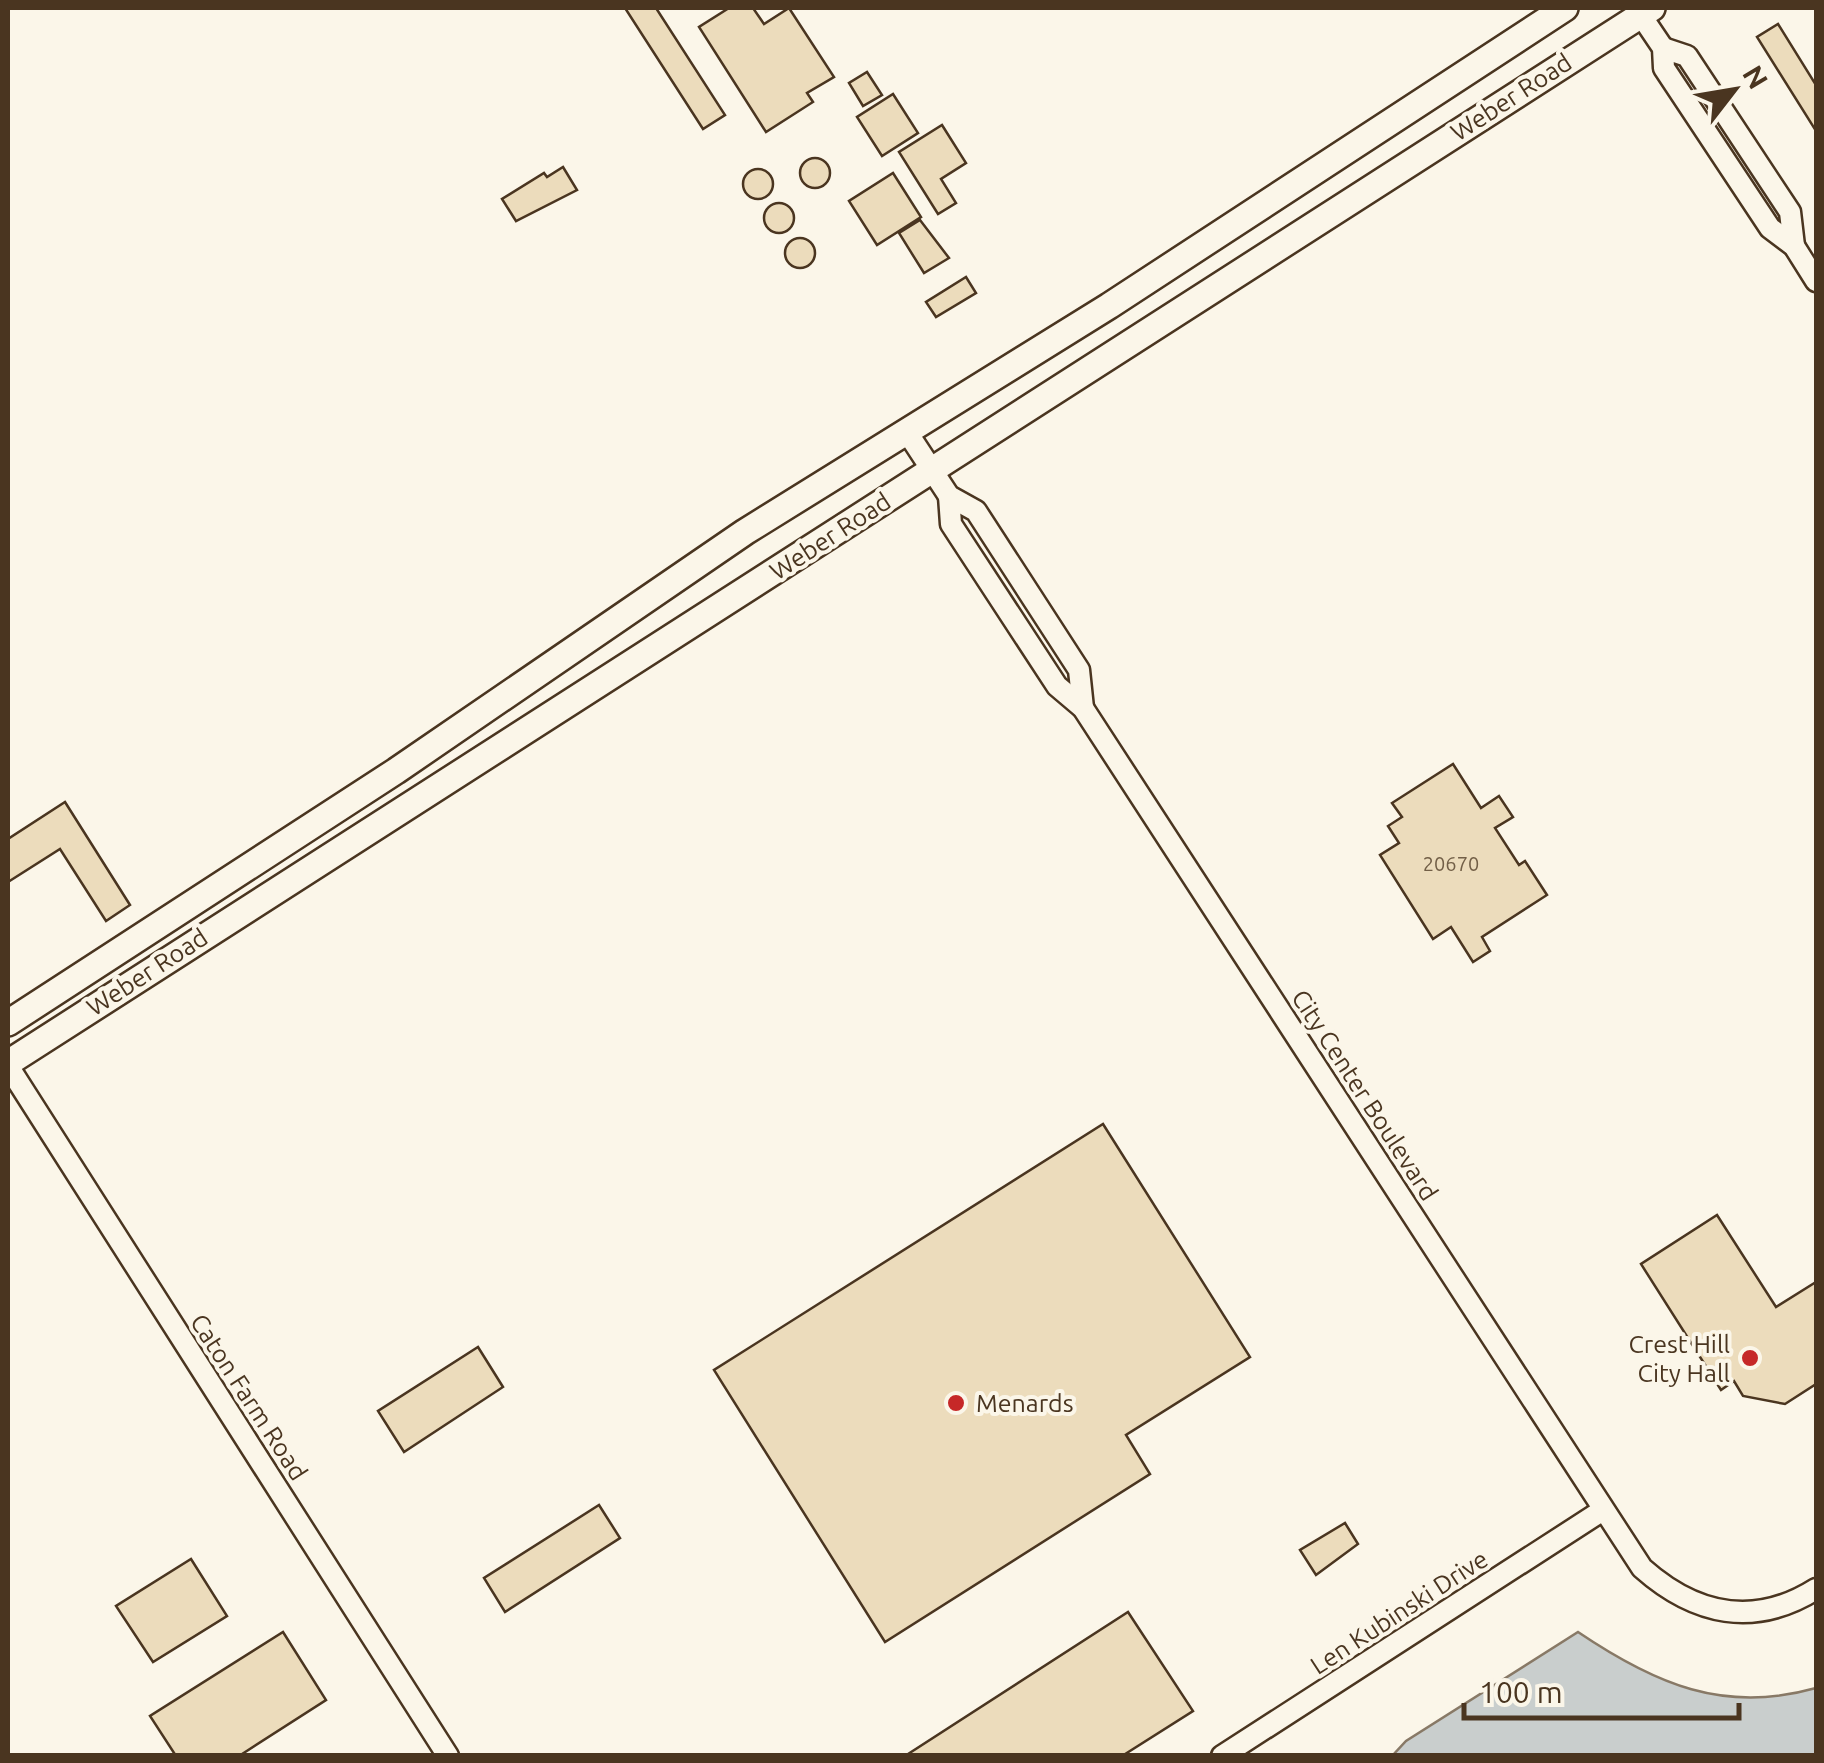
<svg xmlns="http://www.w3.org/2000/svg" width="1824" height="1763" viewBox="0 0 1824 1763" font-family="Ubuntu,sans-serif">
  <style>
    .water { fill: #c9cecd; stroke: #887966; stroke-width: 2.5 }
    .building { fill: #ecdcbc; stroke: #4a3520; stroke-width: 2.5 }
    .lines { fill: none; stroke-linecap: round; stroke-linejoin: round }
    .minor-casing { stroke: #4a3520; stroke-width: 25 }
    .major-casing { stroke: #4a3520; stroke-width: 30 }
    .minor { stroke: #fbf6e9; stroke-width: 20 }
    .major { stroke: #fbf6e9; stroke-width: 25 }
    .poi-dot { fill: #c62828; stroke: #fbf6e9; stroke-width: 4 }
    .labels { text-anchor: middle; dominant-baseline: central; stroke-width: 8; stroke-linejoin: round; paint-order: stroke }
    .number-label { font-size: 20px; fill: #725f47 }
    .street-label { font-size: 25px; fill: #4a3520; stroke: #fbf6e9 }
    .poi-label { font-size: 25px; fill: #4a3520; stroke: #fbf6e9; text-anchor: end }
  </style>
  <rect width="100%" height="100%" fill="#fbf6e9"/>
  <!-- water -->
  <path class="water" d="M 1578,1632 C 1655,1684 1724,1714 1816,1688 L 1816,1755 L 1393,1755 L 1406,1741 Z"/>
  <!-- building -->
  <g class="building">
    <polygon points="625,8 656,8 725,115 703,129"/>
    <polygon points="729,8 753,8 764,24 789,8 834,77 807,93 813,102 766,132 699,27"/>
    <polygon points="1778,24 1816,85 1816,131 1757,37"/>
    <polygon points="867,72 882,95 863,106 849,83"/>
    <polygon points="893,94 918,133 882,156 857,117"/>
    <polygon points="942,125 966,163 941,179 956,203 938,214 899,152"/>
    <circle cx="815" cy="173" r="15"/>
    <polygon points="563,167 577,190 516,221 502,199 544,173 547,177"/>
    <circle cx="758" cy="184" r="15"/>
    <polygon points="893,173 921,217 877,245 849,201"/>
    <circle cx="779" cy="218" r="15"/>
    <polygon points="920,220 949,258 924,273 899,233"/>
    <circle cx="800" cy="253" r="15"/>
    <polygon points="966,277 976,293 936,317 926,302"/>
    <polygon points="1453,764 1481,808 1499,796 1513,817 1495,828 1519,865 1525,861 1547,895 1482,937 1490,951 1473,962 1451,927 1433,939 1380,855 1399,843 1388,826 1402,817 1392,803"/>
    <polygon points="65,802 130,905 106,921 60,849 8,882 8,839"/>
    <polygon points="1103,1124 1250,1357 1126,1435 1150,1474 885,1642 714,1370"/>
    <polygon points="1717,1215 1776,1307 1816,1282 1816,1384 1785,1404 1743,1396 1734,1381 1721,1390 1641,1264"/>
    <polygon points="478,1347 503,1387 404,1452 378,1411"/>
    <polygon points="599,1505 620,1538 505,1612 484,1578"/>
    <polygon points="1345,1523 1358,1544 1316,1575 1300,1550"/>
    <polygon points="191,1559 227,1616 153,1662 116,1606"/>
    <polygon points="1128,1612 1193,1711 1122,1756 905,1756"/>
    <polygon points="283,1632 326,1700 239,1756 176,1756 150,1716"/>
  </g>
  <g class="lines">
    <defs>
      <g id="minor">
        <polyline points="1636,8 1663,48 1664,68 1770,228 1794,246 1816,281"/>
        <polyline points="1663,48 1687,56 1790,212 1794,246"/>
        <polyline points="907,432 949,496 976,511 1079,670 1083,708"/>
        <path d="M 949,496 L 951,524 L 1057,686 L 1083,708 L 1642,1568 C 1695,1615 1754,1628 1816,1589"/>
        <polyline points="8,1066 448,1756"/>
        <polyline points="1222,1756 1603,1510"/>
      </g>
      <g id="major">
        <polyline points="8,1023 396,771 745,532 1109,306 1565,8"/>
        <polyline points="8,1063 1652,8"/>
      </g>
    </defs>
    <!-- minor casing -->
    <use href="#minor" class="minor-casing"/>
    <!-- major casing -->
    <use href="#major" class="major-casing"/>
    <!-- minor -->
    <use href="#minor" class="minor"/>
    <!-- major -->
    <use href="#major" class="major"/>
  </g>
  <!-- markers -->
  <g class="poi-dot">
    <circle cx="1750" cy="1358" r="10"/>
    <circle cx="956" cy="1403" r="10"/>
  </g>
  <g class="labels">
    <!-- number labels -->
    <g class="number-label">
      <text x="1451" y="863">20670</text>
    </g>
    <!-- street labels -->
    <g class="street-label">
      <text transform="translate(1511 97) rotate(-33)">Weber Road</text>
      <text transform="translate(830 536) rotate(-33)">Weber Road</text>
      <text transform="translate(147 972) rotate(-33)">Weber Road</text>
      <text transform="translate(1365 1095) rotate(57)">City Center Boulevard</text>
      <text transform="translate(249 1397) rotate(57)">Caton Farm Road</text>
      <text transform="translate(1399 1612) rotate(-33)">Len Kubinski Drive</text>
    </g>
    <!-- poi labels -->
    <g class="poi-label">
      <text x="1730" y="1344">Crest Hill<tspan x="1730" dy="29">City Hall</tspan></text>
      <text x="976" y="1403" text-anchor="start">Menards</text>
    </g>
  </g>
  <!-- border -->
  <rect width="1824" height="1763" fill="none" stroke="#4a3520" stroke-width="20"/>
  <!-- north arrow -->
  <g transform="translate(1734 90) rotate(59)" stroke="#fbf6e9" stroke-width="8" paint-order="stroke">
  <path d="M0-8L18 38L0 25L-18 38Z" fill="#4a3520"/>
  <text y="-15" font-size="28" font-weight="bold" text-anchor="middle" fill="#4a3520">N</text>
  </g>
  <!-- scale -->
  <path d="M1464 1703v15h275v-15" fill="none" stroke="#4a3520" stroke-width="5"/>
  <text x="1479" y="1703" font-size="30" fill="#4a3520" stroke="#fbf6e9" stroke-width="8" paint-order="stroke">100 m</text>
</svg>
